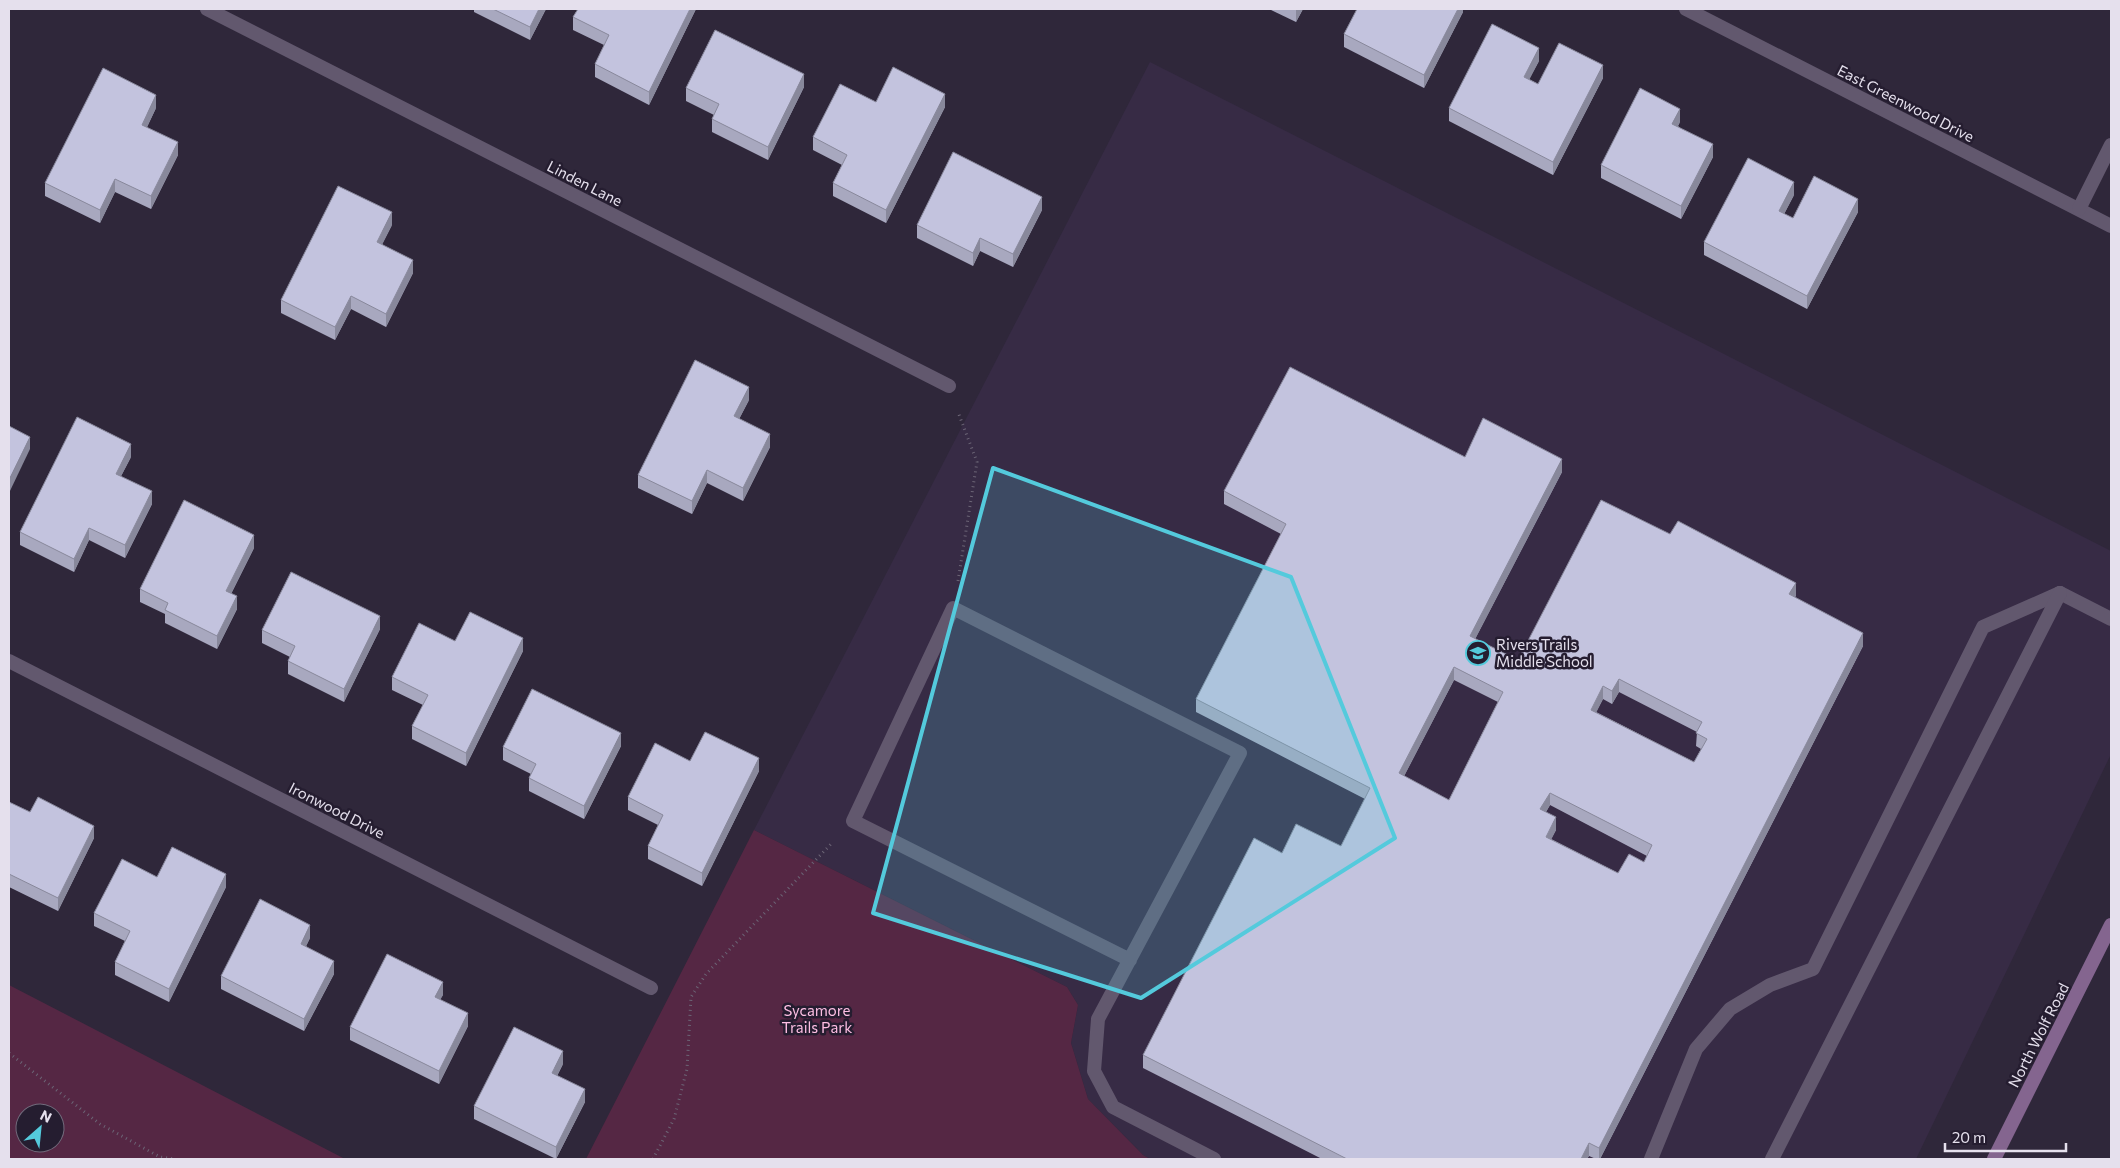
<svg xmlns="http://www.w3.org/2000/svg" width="2120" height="1168" viewBox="0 0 2120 1168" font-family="Commissioner,sans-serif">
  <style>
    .built { fill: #372b45 }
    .green { fill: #552744; fill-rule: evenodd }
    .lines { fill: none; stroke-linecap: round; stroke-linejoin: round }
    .path { stroke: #6c6576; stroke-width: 3; stroke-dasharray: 1 4; stroke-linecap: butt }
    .service { stroke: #62586e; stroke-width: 14 }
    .minor { stroke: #62586e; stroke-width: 14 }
    .secondary { stroke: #84658f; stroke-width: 14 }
    .wall { fill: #a8a8bf; fill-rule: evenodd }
    .shaded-wall { fill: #88889b }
    .building { fill: #c3c3de; stroke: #88889b; fill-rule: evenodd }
    .marked { fill: #54cadc; fill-opacity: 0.2; stroke: #54cadc; stroke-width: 4; stroke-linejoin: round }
    .labels { text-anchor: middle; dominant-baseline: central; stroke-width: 5; stroke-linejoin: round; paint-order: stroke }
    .street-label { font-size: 15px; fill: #e5e0ed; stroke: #251d30 }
    .poi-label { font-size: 15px; fill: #e5e0ed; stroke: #251d30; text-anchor: start }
    .park-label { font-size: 15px; fill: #fdbee3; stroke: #251d30 }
  </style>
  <rect width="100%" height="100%" fill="#2f273a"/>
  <!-- built -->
  <polygon class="built" points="1150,62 2111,551 2111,754 1916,1159 1150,1159 1143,1155 1088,1099 1071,1043 1078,1005 1067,987 754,830"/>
  <!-- green -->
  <g class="green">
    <polygon points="754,830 1067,987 1078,1005 1071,1043 1088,1099 1143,1155 1150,1159 586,1159"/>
    <path d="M 9,985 L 345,1159 L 9,1159 ZM 25,1113 L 55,1113 L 55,1143 L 25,1143 Z"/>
  </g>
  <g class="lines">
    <!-- path -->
    <g class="path">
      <polyline points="958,581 977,462 958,412"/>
      <polyline points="9,1053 100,1124 160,1157 176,1159"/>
      <polyline points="653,1159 674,1119 687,1069 691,997 706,974 833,842"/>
    </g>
    <!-- service -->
    <g class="service">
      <polyline points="2060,593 2111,619"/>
      <polyline points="1130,960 853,821 953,608 1240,753 1098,1019 1094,1071 1113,1107 1214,1159"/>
      <polyline points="1651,1159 1696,1049 1730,1009 1770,985 1813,969 1983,627 2060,593"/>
      <polyline points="1772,1159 2060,593"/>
    </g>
    <!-- minor -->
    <g class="minor">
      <polyline points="207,9 949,386"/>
      <polyline points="1686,9 2111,226"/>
      <polyline points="2079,209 2111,145"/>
      <polyline points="9,661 651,988"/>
    </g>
    <!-- secondary -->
    <polyline class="secondary" points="1994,1159 2111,925"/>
  </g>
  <!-- wall -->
  <g class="wall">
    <polygon points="474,9 546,9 530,40 474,12"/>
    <polygon points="578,9 696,9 649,105 595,77 595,64 604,45 573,30 573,17"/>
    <polygon points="1269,9 1303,9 1296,22"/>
    <polygon points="1463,9 1463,12 1424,88 1344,47 1344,34"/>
    <polygon points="1539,61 1529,79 1538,84 1603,78 1553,175 1449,121 1449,108"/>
    <polygon points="804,87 768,160 712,132 712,119 714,115 686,101 686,88"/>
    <polygon points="876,102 945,107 886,223 833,196 833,183 842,165 813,150 813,137"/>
    <polygon points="156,108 147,127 178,155 151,209 115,192 100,223 45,196 45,183"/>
    <polygon points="1680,122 1678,126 1713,157 1681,219 1601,178 1601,165"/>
    <polygon points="1794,195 1784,214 1793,218 1858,212 1807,309 1704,255 1704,242"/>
    <polygon points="1042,210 1013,267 980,251 973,266 917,238 917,225"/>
    <polygon points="392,225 382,244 413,273 386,327 351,309 335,340 281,313 281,300"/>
    <polygon points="749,400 739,419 770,447 743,501 707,483 692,514 638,488 638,475"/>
    <polygon points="131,457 121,476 152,504 125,558 89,540 74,572 20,545 20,532"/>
    <path d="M 1465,457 L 1562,472 L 1475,639 L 1518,660 L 1670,534 L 1796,595 L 1795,598 L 1863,646 L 1600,1159 L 1596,1159 L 1589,1156 L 1587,1159 L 1322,1159 L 1143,1068 L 1143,1055 L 1282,853 L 1341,846 L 1365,799 L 1196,712 L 1196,699 L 1281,534 L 1224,504 L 1224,491 ZM 1454,680 L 1498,702 L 1449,800 L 1404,776 ZM 1619,692 L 1697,732 L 1696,746 L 1701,749 L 1694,762 L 1596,712 L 1603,699 L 1612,704 ZM 1550,805 L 1647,856 L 1644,862 L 1618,873 L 1551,839 L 1556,830 L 1546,812 Z"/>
    <polygon points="254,548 231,594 237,609 217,649 165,623 165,614 140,602 140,589"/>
    <polygon points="380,629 344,702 288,674 288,661 290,657 262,643 262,630"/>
    <polygon points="455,641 523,651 466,766 412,739 412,726 423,705 392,690 392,677"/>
    <polygon points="621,746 584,819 529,791 529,778 531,774 503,760 503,747"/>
    <polygon points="690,761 759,771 702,886 648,859 648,846 658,825 628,810 628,797"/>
    <polygon points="9,802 30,812 94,838 58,911 9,887"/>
    <polygon points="226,887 169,1002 115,975 115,962 125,941 94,926 94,913"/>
    <polygon points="310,938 306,946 334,974 304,1031 221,989 221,976"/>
    <polygon points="443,995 440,999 468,1026 439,1084 350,1040 350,1027"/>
    <polygon points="563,1064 557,1076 585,1102 556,1159 474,1119 474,1106"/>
  </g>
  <!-- shaded-wall -->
  <g class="shaded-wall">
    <polygon points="539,9 546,9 530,40 530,27"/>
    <polygon points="690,9 696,9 649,105 649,92"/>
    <polygon points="1296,9 1303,9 1296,22"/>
    <polygon points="1458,9 1463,9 1463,12 1424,88 1424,75"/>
    <polygon points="1539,48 1539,61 1524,90 1524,77"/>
    <polygon points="1603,65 1603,78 1553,175 1553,162"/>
    <polygon points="804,74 804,87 768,160 768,147"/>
    <polygon points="945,94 945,107 886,223 886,210"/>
    <polygon points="156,95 156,108 142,138 142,125"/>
    <polygon points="1680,109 1680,122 1672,137 1672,124"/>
    <polygon points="178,142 178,155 151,209 151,196"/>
    <polygon points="1713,144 1713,157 1681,219 1681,206"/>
    <polygon points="115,179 115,192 100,223 100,210"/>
    <polygon points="1794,182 1794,195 1779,224 1779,211"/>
    <polygon points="1042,197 1042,210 1013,267 1013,254"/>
    <polygon points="1858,199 1858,212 1807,309 1807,296"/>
    <polygon points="392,212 392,225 377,255 377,242"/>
    <polygon points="980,238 980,251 973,266 973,253"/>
    <polygon points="413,260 413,273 386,327 386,314"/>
    <polygon points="351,296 351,309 335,340 335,327"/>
    <polygon points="749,387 749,400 734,429 734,416"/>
    <polygon points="770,434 770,447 743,501 743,488"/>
    <polygon points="30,437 30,449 9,493 9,480"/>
    <polygon points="131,444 131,457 116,486 116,474"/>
    <polygon points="1562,459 1562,472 1470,649 1470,636"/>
    <polygon points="707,470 707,483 692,514 692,501"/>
    <polygon points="152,491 152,504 125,558 125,545"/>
    <polygon points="89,528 89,540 74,572 74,559"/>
    <polygon points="254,535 254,548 226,604 226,591"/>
    <polygon points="1796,583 1796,595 1789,607 1789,594"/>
    <polygon points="237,596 237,609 217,649 217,636"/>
    <polygon points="380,616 380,629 344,702 344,689"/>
    <polygon points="1863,633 1863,646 1600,1159 1599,1159 1599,1148"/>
    <polygon points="523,638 523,651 466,766 466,753"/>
    <polygon points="1454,667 1454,680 1399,786 1399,773"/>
    <polygon points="1619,679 1619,692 1612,704 1612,691"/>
    <polygon points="1603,686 1603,699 1591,723 1591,710"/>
    <polygon points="621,733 621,746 584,819 584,806"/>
    <polygon points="759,758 759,771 702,886 702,873"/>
    <polygon points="1550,793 1550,805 1540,822 1540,809"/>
    <polygon points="1556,817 1556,830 1546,850 1546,837"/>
    <polygon points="94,826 94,838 58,911 58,898"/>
    <polygon points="226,874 226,887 169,1002 169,989"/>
    <polygon points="310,925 310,938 301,957 301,944"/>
    <polygon points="334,961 334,974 304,1031 304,1019"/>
    <polygon points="443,982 443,995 435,1009 435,997"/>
    <polygon points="468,1013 468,1026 439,1084 439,1071"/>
    <polygon points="563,1051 563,1064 552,1086 552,1073"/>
    <polygon points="585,1089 585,1102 556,1159 556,1147"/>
    <polygon points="1589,1143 1589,1156 1587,1159 1581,1159"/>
  </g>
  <!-- building -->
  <g class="building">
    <polygon points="493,9 539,9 530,27"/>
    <polygon points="578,9 690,9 649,92 595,64 609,35 573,17"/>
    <polygon points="1357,9 1458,9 1424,75 1344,34"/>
    <polygon points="1492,24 1539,48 1524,77 1538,84 1559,43 1603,65 1553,162 1449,108"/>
    <polygon points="715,30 804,74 768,147 712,119 719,104 686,88"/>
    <polygon points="893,67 945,94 886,210 833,183 847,155 813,137 840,84 876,102"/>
    <polygon points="103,68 156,95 142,125 178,142 151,196 115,179 100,210 45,183"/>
    <polygon points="1640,88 1680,109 1672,124 1713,144 1681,206 1601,165"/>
    <polygon points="953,152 1042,197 1013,254 980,238 973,253 917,225"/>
    <polygon points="1748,158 1794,182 1779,211 1793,218 1814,176 1858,199 1807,296 1704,242"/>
    <polygon points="338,186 392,212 377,242 413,260 386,314 351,296 335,327 281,300"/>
    <polygon points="695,360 749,387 734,416 770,434 743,488 707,470 692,501 638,475"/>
    <path d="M 1290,367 L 1465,457 L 1483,418 L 1562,459 L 1470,636 L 1518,660 L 1601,500 L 1670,534 L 1678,521 L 1796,583 L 1789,594 L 1863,633 L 1599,1148 L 1589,1143 L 1581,1159 L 1347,1159 L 1143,1055 L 1254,838 L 1282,853 L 1296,824 L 1341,846 L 1370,788 L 1196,699 L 1286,524 L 1224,491 ZM 1454,667 L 1503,692 L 1449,800 L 1399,773 ZM 1619,679 L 1702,722 L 1696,733 L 1707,739 L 1694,762 L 1591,710 L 1603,686 L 1612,691 ZM 1550,793 L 1652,845 L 1644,862 L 1629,854 L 1618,873 L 1546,837 L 1556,817 L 1540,809 Z"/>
    <polygon points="77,417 131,444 116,474 152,491 125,545 89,528 74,559 20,532"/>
    <polygon points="9,426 30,437 9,480"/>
    <polygon points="184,500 254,535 226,591 237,596 217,636 165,610 168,603 140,589"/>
    <polygon points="291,572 380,616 344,689 288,661 295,646 262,630"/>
    <polygon points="470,612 523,638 466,753 412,726 428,695 392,677 419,623 455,641"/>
    <polygon points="532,689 621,733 584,806 529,778 536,764 503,747"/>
    <polygon points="705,732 759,758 702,873 648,846 663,815 628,797 655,743 690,761"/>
    <polygon points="38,797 94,826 58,898 9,874 9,802 30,812"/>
    <polygon points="172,847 226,874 169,989 115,962 130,931 94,913 122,859 157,877"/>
    <polygon points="260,899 310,925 301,944 334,961 304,1019 221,976"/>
    <polygon points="387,954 443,982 435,997 468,1013 439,1071 350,1027"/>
    <polygon points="514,1027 563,1051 552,1073 585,1089 556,1147 474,1106"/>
  </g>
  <!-- marked area -->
  <path class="marked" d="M 993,468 L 1291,577 L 1395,838 L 1141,998 L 873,913 Z"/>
  <!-- icons -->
  <defs>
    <symbol id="school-ring" viewBox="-11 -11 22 22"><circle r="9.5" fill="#251d30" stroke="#54cadc" stroke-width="1.5"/><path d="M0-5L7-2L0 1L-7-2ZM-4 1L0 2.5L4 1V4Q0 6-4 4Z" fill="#54cadc"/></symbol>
  </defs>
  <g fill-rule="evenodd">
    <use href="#school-ring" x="1464" y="639" width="28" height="28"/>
  </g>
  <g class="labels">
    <!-- street labels -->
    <g class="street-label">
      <text transform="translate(1906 103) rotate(27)">East Greenwood Drive</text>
      <text transform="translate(585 183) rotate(27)">Linden Lane</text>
      <text transform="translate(337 810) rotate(27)">Ironwood Drive</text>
      <text transform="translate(2038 1035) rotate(-63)">North Wolf Road</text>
    </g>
    <!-- poi labels -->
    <g class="poi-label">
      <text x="1496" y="644">Rivers Trails<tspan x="1496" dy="17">Middle School</tspan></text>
    </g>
    <!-- park labels -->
    <g class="park-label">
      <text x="817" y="1010">Sycamore<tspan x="817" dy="17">Trails Park</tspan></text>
    </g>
  </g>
  <!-- border -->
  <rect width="2120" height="1168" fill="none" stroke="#e5e0ed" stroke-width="20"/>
  <!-- north arrow -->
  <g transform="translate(40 1128) rotate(27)"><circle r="24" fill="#251d30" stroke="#726b7c"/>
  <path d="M0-4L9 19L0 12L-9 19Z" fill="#54cadc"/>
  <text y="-8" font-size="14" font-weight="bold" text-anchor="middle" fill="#e5e0ed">N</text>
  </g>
  <!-- scale -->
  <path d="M1945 1143v8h121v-8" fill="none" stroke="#e5e0ed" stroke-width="2.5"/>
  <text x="1952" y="1143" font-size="15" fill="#e5e0ed" stroke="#251d30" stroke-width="4" paint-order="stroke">20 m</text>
</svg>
